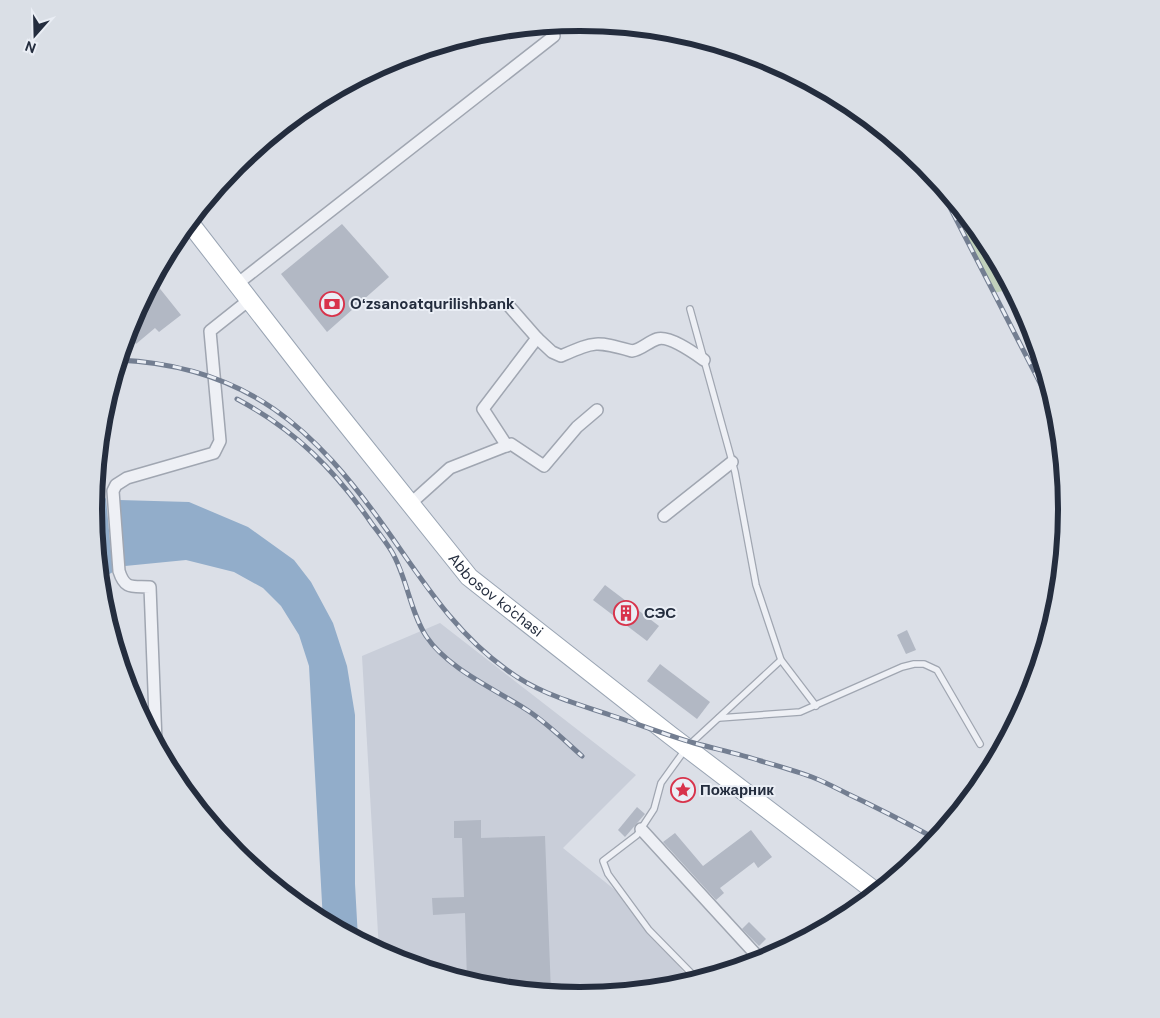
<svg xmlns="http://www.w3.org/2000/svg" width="1160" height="1018" viewBox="0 0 1160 1018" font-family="'DM Sans',sans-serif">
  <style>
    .built { fill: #c9ced9 }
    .green { fill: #c1d1bb }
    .water { fill: #92adca }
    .building { fill: #b2b8c4 }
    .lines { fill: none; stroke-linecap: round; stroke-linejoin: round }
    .service-casing { stroke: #a0a6b1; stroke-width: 8 }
    .minor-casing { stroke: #a0a6b1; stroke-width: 14 }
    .primary-casing { stroke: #99a4b3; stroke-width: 20 }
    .service { stroke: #eef0f5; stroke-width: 5.5 }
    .minor { stroke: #eef0f5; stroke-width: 11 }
    .primary { stroke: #fff; stroke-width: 18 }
    .rail-casing { stroke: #737e91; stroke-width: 5 }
    .rail { stroke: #eaeef5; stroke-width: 3; stroke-dasharray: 9; stroke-linecap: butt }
    .labels { text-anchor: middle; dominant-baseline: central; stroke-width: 4; stroke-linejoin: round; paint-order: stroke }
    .poi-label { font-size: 15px; font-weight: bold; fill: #242d3e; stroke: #eaeef5; text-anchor: start }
    .street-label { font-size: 15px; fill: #242d3e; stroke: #eaeef5 }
    .rim { fill: none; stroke: #242d3e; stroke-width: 6 }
  </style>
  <rect width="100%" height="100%" fill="#dbdfe7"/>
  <!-- built -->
  <polygon class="built" points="440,623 636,775 563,848 620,894 691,981 675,986 580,995 485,986 394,958 379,951 362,656"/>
  <!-- green -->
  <polygon class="green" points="938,182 985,239 1011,289 994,293"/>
  <!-- water -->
  <g class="water">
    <polygon points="96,483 106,499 113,572 100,579 94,509"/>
    <polygon points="119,500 189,502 248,527 294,560 311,582 333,623 347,666 355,715 355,884 358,939 323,921 309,666 299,635 281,606 263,588 234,572 186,560 125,566"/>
  </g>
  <!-- building -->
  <g class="building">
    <polygon points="342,224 389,277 327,332 281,274"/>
    <polygon points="153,280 181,315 159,332 155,328 136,344 127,333 134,317 146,307 142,302"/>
    <polygon points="605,585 659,626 647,641 593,600"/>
    <polygon points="907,630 916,650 906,654 897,635"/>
    <polygon points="660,664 710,702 697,719 647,681"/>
    <polygon points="637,807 645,814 625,837 618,830"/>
    <polygon points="481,820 481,838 545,836 551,993 485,986 467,981 465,913 433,915 432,898 464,897 462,838 454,838 454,821"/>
    <polygon points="751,830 772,857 758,868 754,862 720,888 724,893 716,900 663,842 675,833 703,866"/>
    <polygon points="749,922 766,939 759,946 742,929"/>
  </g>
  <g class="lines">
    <defs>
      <g id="service">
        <polyline points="554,36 555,25"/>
        <polyline points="690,309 735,472 756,585 781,660 816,706"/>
        <polyline points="719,718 800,712 902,667 914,664 924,664 937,670 980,744"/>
        <polyline points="697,979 649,930 608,874 603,861 637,835 654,809 661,783 687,747 781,660"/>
      </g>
      <g id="minor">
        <polyline points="237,284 554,36"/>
        <path d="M 537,338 L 552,352 L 561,356 C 596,341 595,341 632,351 C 641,350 648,342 657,339 C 669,335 694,353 704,360"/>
        <polyline points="507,446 483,409 537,338 509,306"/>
        <polyline points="410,504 450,468 511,444 544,466 577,427 597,410"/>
        <polyline points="664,516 732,462"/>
        <path d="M 156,742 L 150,587 C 132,586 125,590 119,571 L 113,491 L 116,485 L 127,478 L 214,453 L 220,441 L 210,331 L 249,300"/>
        <polyline points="641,829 761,960"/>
      </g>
      <g id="primary">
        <path id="s1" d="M 189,222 L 320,391 L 469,577 L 670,735 L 876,892"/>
      </g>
    </defs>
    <!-- service casing -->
    <use href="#service" class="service-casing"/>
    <!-- minor casing -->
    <use href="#minor" class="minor-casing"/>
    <!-- primary casing -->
    <use href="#primary" class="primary-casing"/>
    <!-- service -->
    <use href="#service" class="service"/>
    <!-- minor -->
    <use href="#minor" class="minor"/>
    <!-- primary -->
    <use href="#primary" class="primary"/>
    <defs>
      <g id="rail">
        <polyline points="936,180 1057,416"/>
        <path d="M 119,360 C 248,366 315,429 386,529 C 423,581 454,632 507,670 C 537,693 575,703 610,715 C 638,724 666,735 694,743 C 716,749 739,754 761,761 C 778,766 796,771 812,777 C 825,782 836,788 848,794 C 878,808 907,823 936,839"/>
        <path d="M 237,399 C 295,430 335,470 372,524 C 379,533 386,542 392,552 C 407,578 410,611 426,636 C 448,669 495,689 527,710 C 547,723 564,740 582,756"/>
        <polyline points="1053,601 1056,607"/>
      </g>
    </defs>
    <!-- rail casing -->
    <use href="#rail" class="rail-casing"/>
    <!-- rail -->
    <use href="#rail" class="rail"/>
  </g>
  <!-- icons -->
  <defs>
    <symbol id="bank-ring" viewBox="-11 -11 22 22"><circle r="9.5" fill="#eaeef5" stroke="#d8334b" stroke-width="1.5"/><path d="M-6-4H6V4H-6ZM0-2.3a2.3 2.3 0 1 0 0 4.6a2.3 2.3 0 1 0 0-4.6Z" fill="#d8334b"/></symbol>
    <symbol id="building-ring" viewBox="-11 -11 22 22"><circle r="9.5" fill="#eaeef5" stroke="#d8334b" stroke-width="1.5"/><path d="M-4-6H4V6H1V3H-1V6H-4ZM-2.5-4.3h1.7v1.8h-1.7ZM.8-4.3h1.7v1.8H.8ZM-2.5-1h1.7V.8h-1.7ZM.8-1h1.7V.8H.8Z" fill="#d8334b"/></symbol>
    <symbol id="sight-ring" viewBox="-11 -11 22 22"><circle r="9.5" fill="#eaeef5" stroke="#d8334b" stroke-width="1.5"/><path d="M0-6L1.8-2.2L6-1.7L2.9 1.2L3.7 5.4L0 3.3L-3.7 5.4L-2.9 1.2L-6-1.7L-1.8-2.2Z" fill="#d8334b"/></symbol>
  </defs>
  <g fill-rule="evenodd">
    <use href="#bank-ring" x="318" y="290" width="28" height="28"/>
    <use href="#building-ring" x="612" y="599" width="28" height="28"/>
    <use href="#sight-ring" x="669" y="776" width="28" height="28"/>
  </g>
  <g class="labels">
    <!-- poi labels -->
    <g class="poi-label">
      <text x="350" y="304">Oʻzsanoatqurilishbank</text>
      <text x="644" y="613">СЭС</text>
      <text x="700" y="790">Пожарник</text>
    </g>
    <!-- street labels -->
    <g class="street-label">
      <text stroke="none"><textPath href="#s1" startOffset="484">Abbosov ko'chasi</textPath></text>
    </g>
  </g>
  <!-- crop -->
  <path d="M0 0H1160V1018H0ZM102 509a478 478 0 1 1 956 0a478 478 0 1 1-956 0Z" fill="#dadfe6" fill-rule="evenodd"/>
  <path class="rim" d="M102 509a478 478 0 1 1 956 0a478 478 0 1 1-956 0Z"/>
  <!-- north arrow -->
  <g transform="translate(35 35) rotate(200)" stroke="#eaeef5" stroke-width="4" paint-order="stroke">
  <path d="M0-4L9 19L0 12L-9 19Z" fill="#242d3e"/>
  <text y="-8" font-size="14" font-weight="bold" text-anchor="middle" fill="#242d3e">N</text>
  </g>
</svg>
